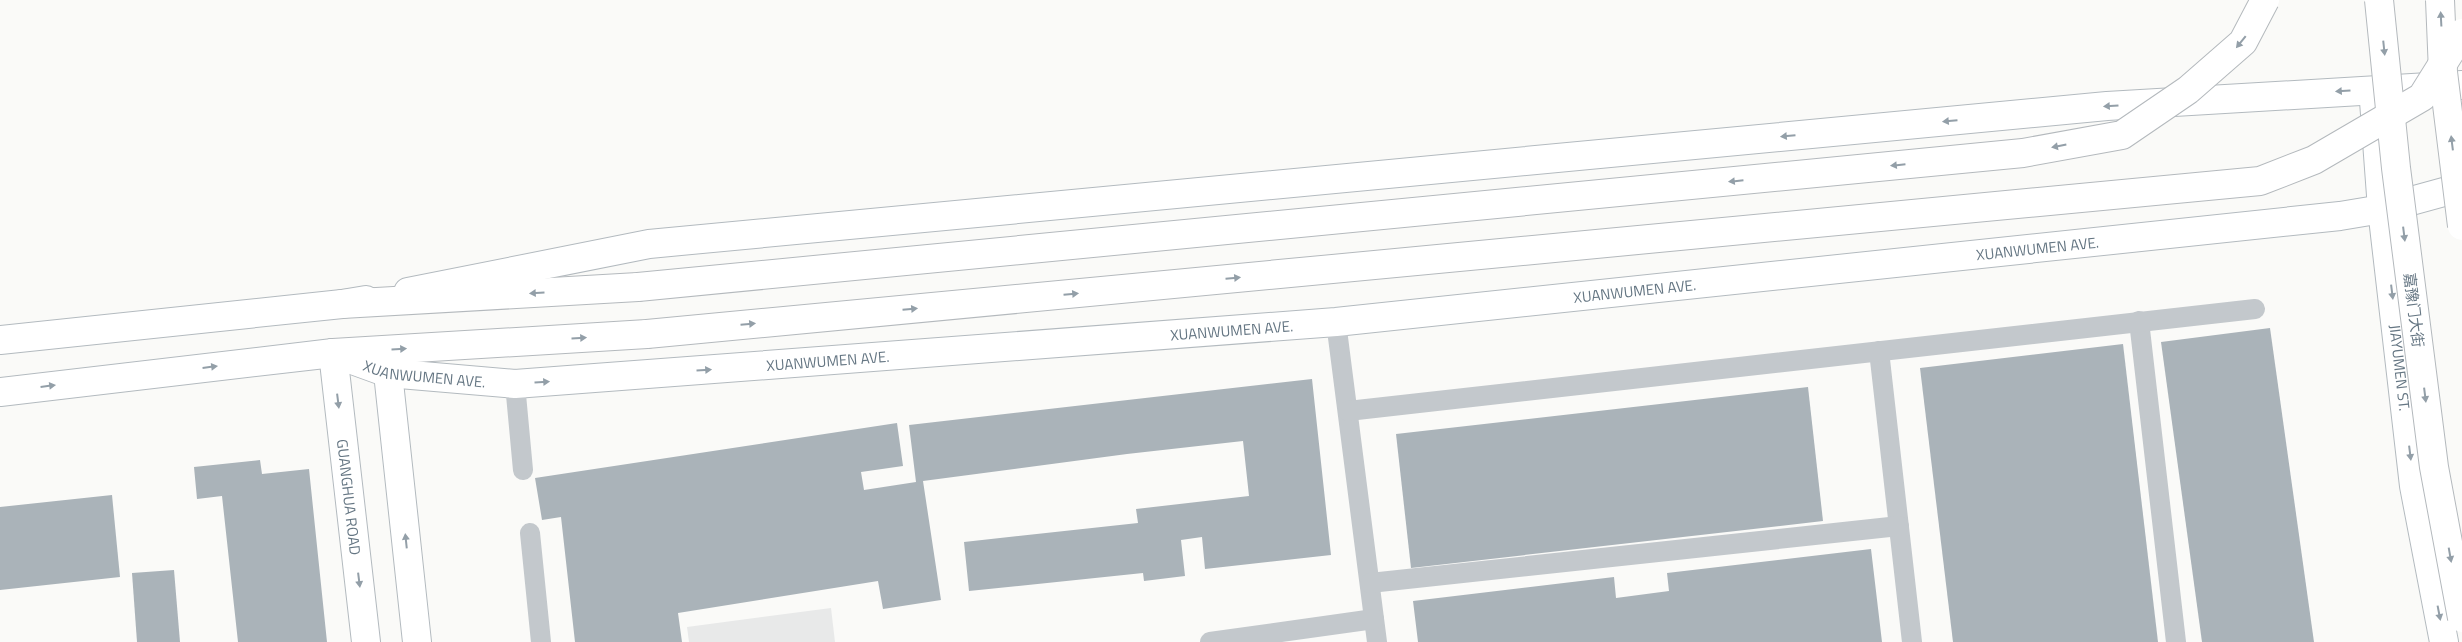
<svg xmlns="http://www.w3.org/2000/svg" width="2462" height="642" viewBox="0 0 2462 642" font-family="'Titillium Web','Noto Sans SC',sans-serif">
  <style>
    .built { fill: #e8e9e9 }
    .building { fill: #aab3b9 }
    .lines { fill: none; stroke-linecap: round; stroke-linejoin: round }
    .secondary-casing { stroke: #b3babf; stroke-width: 30 }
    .trunk-casing { stroke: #b4b9bd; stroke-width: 30 }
    .service { stroke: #c3c8cc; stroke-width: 20 }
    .secondary { stroke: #fff; stroke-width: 28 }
    .trunk { stroke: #fff; stroke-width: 28 }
    .trunk-bridge-casing { stroke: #b4b9bd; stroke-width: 30; stroke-linecap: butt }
    .trunk-bridge { stroke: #fff; stroke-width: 28 }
    .oneway { fill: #939fa8 }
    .labels { text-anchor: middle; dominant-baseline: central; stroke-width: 5; stroke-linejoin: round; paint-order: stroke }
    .street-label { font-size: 15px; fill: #657683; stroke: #fff }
  </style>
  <rect width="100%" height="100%" fill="#fafaf8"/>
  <!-- built -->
  <polygon class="built" points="831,608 835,642 689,642 687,627"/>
  <!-- building -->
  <g class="building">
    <polygon points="2270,328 2314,642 2202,642 2161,342"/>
    <polygon points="2123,344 2158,642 1953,642 1920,368"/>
    <polygon points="1312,379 1331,555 1205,569 1202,537 1181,540 1185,576 1144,581 1143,573 969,591 964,542 1138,523 1136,509 1249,496 1243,441 1127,454 923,481 941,600 883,609 878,581 678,613 682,642 575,642 561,517 542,520 535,478 897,423 903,466 861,472 864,490 916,482 909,425"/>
    <polygon points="1808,387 1823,521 1411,568 1396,434"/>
    <polygon points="260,460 262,474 309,469 327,642 238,642 222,496 197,499 194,467"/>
    <polygon points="112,495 120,577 0,590 0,507"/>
    <polygon points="1871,549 1882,642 1418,642 1413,601 1614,577 1616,598 1669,591 1667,573"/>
    <polygon points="174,570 180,642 137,642 132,573"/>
  </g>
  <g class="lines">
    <defs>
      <g id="secondary">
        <path id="s1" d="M 2374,101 L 2382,209 L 2414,486 L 2444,642"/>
        <polyline points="408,292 649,244 2107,106 2462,85"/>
        <polyline points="0,340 342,304 366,300"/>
        <path id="s2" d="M 333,353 L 366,642"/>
        <polyline points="388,373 417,642"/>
        <path id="s3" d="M 0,392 L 333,353 L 388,373 L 515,384 L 1336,322 L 2340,216 L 2382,209 L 2462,187"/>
      </g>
      <g id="trunk">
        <polyline points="342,304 638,287"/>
        <polyline points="333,353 647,334"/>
      </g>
    </defs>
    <!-- secondary casing -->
    <use href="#secondary" class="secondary-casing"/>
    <!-- trunk casing -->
    <use href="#trunk" class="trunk-casing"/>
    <!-- service -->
    <g class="service">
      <polyline points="2139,321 2176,642"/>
      <polyline points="1336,322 1377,642"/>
      <polyline points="1879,351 1912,642"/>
      <polyline points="515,384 523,470"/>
      <polyline points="1348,411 2255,309"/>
      <polyline points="530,533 541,642"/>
      <polyline points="1370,583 1899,526"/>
      <polyline points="1210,642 1374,619"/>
    </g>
    <!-- secondary -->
    <use href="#secondary" class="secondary"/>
    <!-- trunk -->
    <use href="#trunk" class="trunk"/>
    <defs>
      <g id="trunk-bridge">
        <polyline points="2379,0 2396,168 2434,467 2462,618"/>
        <polyline points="2440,0 2443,72 2462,226"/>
        <polyline points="638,287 2023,153 2122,135 2188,90 2243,42 2265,0"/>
        <polyline points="647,334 2260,181 2314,160 2422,97 2462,33"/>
      </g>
    </defs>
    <!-- trunk-bridge casing -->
    <use href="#trunk-bridge" class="trunk-bridge-casing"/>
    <!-- trunk-bridge -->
    <use href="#trunk-bridge" class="trunk-bridge"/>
  </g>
  <!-- one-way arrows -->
  <defs><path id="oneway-solid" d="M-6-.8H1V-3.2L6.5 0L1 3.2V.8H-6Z" transform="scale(1.25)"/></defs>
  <g class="oneway">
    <use href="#oneway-solid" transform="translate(2441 19) rotate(-93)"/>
    <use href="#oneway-solid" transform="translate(2241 42) rotate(129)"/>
    <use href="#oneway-solid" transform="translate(2384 48) rotate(84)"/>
    <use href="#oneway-solid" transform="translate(2343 91) rotate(176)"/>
    <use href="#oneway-solid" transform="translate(2111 106) rotate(176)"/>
    <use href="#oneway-solid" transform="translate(1950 121) rotate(175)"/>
    <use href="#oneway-solid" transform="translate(1788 136) rotate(175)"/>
    <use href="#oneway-solid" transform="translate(2452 143) rotate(-97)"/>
    <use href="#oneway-solid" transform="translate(2059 146) rotate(169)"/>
    <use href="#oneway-solid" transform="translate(1898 165) rotate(174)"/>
    <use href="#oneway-solid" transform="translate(1736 181) rotate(174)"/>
    <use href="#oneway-solid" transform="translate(2404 234) rotate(83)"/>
    <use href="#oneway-solid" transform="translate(1233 278) rotate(-5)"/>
    <use href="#oneway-solid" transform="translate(2392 292) rotate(83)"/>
    <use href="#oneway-solid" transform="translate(537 293) rotate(177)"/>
    <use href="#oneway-solid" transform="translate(1071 294) rotate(-5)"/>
    <use href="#oneway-solid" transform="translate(910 309) rotate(-5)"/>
    <use href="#oneway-solid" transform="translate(748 324) rotate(-5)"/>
    <use href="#oneway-solid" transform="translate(579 338) rotate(-3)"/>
    <use href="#oneway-solid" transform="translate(399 349) rotate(-3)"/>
    <use href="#oneway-solid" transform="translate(210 367) rotate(-7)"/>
    <use href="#oneway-solid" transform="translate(704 370) rotate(-4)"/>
    <use href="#oneway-solid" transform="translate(542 382) rotate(-4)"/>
    <use href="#oneway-solid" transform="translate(48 386) rotate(-7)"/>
    <use href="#oneway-solid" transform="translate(2425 395) rotate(83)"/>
    <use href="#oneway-solid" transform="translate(338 401) rotate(83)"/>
    <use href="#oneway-solid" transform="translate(2410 453) rotate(83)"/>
    <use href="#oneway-solid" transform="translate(406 541) rotate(-96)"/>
    <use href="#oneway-solid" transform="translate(2450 555) rotate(80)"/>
    <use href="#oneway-solid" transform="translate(359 580) rotate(83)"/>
    <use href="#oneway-solid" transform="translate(2439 613) rotate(79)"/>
  </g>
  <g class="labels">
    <!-- street labels -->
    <g class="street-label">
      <text stroke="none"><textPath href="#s3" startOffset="2050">XUANWUMEN AVE.</textPath></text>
      <text stroke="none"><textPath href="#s3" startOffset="1645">XUANWUMEN AVE.</textPath></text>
      <text transform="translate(2414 310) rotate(83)">嘉豫门大街</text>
      <text stroke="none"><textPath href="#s3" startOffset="1240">XUANWUMEN AVE.</textPath></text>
      <text stroke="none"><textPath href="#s3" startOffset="835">XUANWUMEN AVE.</textPath></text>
      <text stroke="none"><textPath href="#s1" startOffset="268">JIAYUMEN ST.</textPath></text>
      <text stroke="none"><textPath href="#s3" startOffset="430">XUANWUMEN AVE.</textPath></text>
      <text stroke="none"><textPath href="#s2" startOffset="145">GUANGHUA ROAD</textPath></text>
    </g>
  </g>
</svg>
